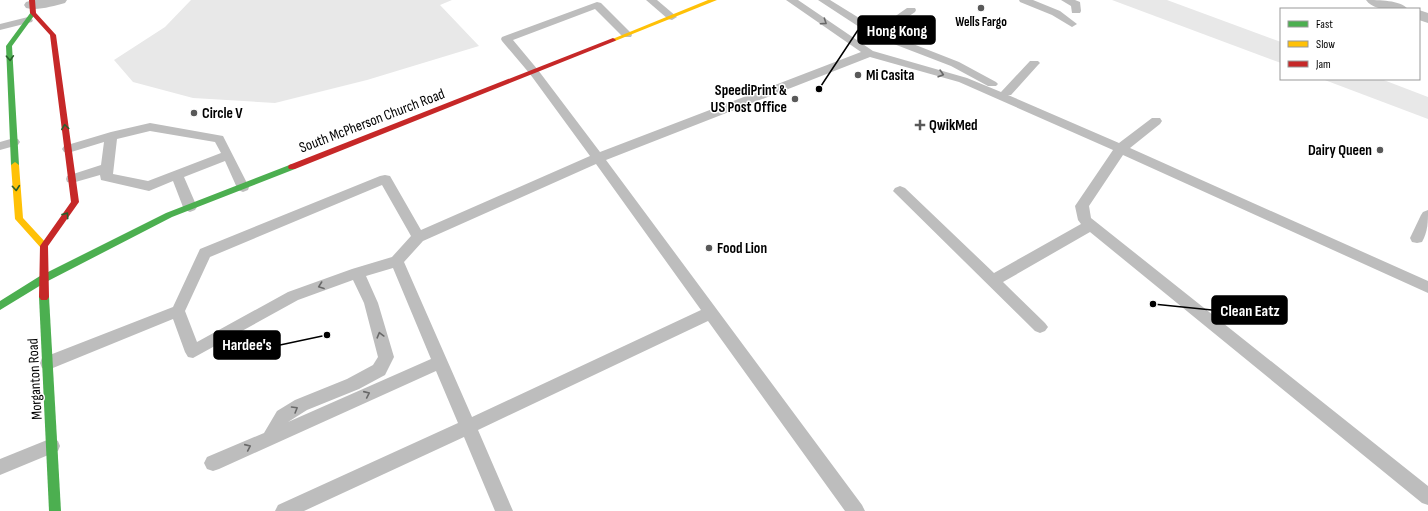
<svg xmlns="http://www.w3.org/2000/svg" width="1428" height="511" viewBox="0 0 1428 511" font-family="'Sofia Sans Condensed',sans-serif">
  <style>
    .green { fill: #e8e8e8 }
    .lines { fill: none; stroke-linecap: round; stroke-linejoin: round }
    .lane { fill: #bdbdbd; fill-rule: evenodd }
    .street { fill: #bdbdbd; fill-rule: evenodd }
    .fast { fill: #4caf50; fill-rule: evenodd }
    .slow { fill: #ffc107; fill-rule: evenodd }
    .jam { fill: #c62828; fill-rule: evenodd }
    .oneway { stroke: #686868 }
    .oneway2 { stroke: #2a602c }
    .poi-dot { fill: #595959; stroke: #fff; stroke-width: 1.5 }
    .labels { text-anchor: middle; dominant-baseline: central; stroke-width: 3; stroke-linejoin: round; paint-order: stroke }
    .far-poi-label { font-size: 13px; font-weight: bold; fill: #000; stroke: #fff }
    .poi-label { font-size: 15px; font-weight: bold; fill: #000; stroke: #fff; text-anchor: start }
    .street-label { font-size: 15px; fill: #000; stroke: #fff }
    .leader { fill: none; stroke: #000; stroke-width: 1.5 }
    .callout-dot { fill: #000; stroke: #fff; stroke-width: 1.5 }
    .callout { fill: #000; stroke: #000; stroke-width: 1.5 }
    .callout-label { font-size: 16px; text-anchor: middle; font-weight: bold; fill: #fff }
  </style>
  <rect width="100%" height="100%" fill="#fff"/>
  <!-- green -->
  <g class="green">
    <polygon points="191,0 452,0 440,5 479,46 367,80 275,103 193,98 133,82 114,60 165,27"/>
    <polygon points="1112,0 1167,0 1281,42 1281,63"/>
    <polygon points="1322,79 1381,79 1428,97 1428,119"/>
  </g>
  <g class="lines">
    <!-- lane -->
    <g class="lane">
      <polygon points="646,0 657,0 677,17 672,20 668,19"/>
      <path d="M 786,0 L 798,0 L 873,51 L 967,78 L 1001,92 L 1030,61 L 1038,61 L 1040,63 L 1038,65 L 1011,95 L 1008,95 L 1119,143 L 1152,118 L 1160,118 L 1162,121 L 1160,124 L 1130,148 L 1428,281 L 1428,293 L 1123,155 L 1089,206 L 1091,218 L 1428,486 L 1428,505 L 1422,503 L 1090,232 L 1003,282 L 1045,323 L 1048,327 L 1045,331 L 1040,333 L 1035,331 L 893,191 L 895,188 L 900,186 L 905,188 L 994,273 L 1081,224 L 1078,220 L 1075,206 L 1113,150 L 959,82 L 870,57 L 606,160 L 862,505 L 865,511 L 845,511 L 708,321 L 478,430 L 513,511 L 495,511 L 464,437 L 304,511 L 275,511 L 278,505 L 458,423 L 436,371 L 219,469 L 213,471 L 207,469 L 204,463 L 207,457 L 264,433 L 277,411 L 295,400 L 347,379 L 373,365 L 378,357 L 364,303 L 353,280 L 298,300 L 193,358 L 188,357 L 185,352 L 173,319 L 48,370 L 42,368 L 40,363 L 42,358 L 173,307 L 200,249 L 380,176 L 385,175 L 390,176 L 421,230 L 590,156 L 530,74 L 502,41 L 501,39 L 502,37 L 597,2 L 601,3 L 631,33 L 632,35 L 631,37 L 623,37 L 595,9 L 513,40 L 538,70 L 600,152 L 861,52 ZM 596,164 L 701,310 L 472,417 L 404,262 L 423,241 ZM 382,185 L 411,236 L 392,257 L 352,269 L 288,292 L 197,342 L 185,311 L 210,257 ZM 393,268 L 431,359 L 288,422 L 307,410 L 359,389 L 385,375 L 394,357 L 378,303 L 366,276 Z"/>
      <polygon points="818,0 830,0 877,29 907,8 915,8 916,10 915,12 885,33 959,62 996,82 998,84 996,86 988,86 951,66 873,36"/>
      <polygon points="1019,0 1033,0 1060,11 1077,24 1072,27 1052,15 1020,2"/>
      <polygon points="1061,0 1075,0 1080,2 1081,11 1080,13 1072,13 1071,6"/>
      <polygon points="28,17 33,20 32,22 0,30 0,24"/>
      <path d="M 150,123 L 223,136 L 249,187 L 248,190 L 243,192 L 238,190 L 225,161 L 184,177 L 197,207 L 195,210 L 190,212 L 185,210 L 183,207 L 173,181 L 149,191 L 101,180 L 100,175 L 72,183 L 67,182 L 66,179 L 67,176 L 101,165 L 104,142 L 68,153 L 64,152 L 62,149 L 64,146 L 111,132 ZM 150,131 L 215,142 L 221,153 L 148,181 L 113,174 L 117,139 Z"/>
      <polygon points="14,138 18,139 20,142 18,145 0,150 0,142"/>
      <path d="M 1428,210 C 1428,222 1428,231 1422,242 L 1417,243 L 1412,242 L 1410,238 L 1421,215 L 1423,212 Z"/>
      <polygon points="52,438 58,441 60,446 58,451 0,475 0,459"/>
    </g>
    <!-- street -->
    <g class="street">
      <path d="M 33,0 L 67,0 L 65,3 C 53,6 38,11 26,8 L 24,5 L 26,2 Z"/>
      <path d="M 1366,0 C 1379,0 1400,0 1408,9 C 1396,9 1374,12 1366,0 Z"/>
      <polygon points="1419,10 1428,13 1428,23 1419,20"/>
    </g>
    <!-- fast -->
    <g class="fast">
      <polygon points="33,11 36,13 12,46 19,165 15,168 11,165 6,46 31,12"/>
      <polygon points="292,164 295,165 296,167 295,169 172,217 46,282 0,310 0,301 40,276 166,213"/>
      <polygon points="44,293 47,294 49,297 61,511 49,511 39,297 41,294"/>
    </g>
    <!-- slow -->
    <g class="slow">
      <polygon points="708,0 717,0 615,41 611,41 610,40"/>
      <polygon points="15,162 19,165 23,218 47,244 48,246 47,248 41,248 15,219 11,165"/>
    </g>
    <!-- jam -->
    <g class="jam">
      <polygon points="29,0 35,0 36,13 56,35 79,202 48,246 49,297 47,300 41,300 39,297 40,246 71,202 50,35 30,13"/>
      <polygon points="613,38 616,40 615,41 295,169 289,169 288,167 289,165"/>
    </g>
  </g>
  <!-- one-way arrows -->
  <defs><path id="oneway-chevron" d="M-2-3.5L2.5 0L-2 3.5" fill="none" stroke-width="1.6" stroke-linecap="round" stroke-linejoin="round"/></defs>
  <g class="oneway">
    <use href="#oneway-chevron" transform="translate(824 22) rotate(34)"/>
    <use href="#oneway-chevron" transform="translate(941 74) rotate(16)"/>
    <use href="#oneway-chevron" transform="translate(321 286) rotate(160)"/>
    <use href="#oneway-chevron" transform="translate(380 335) rotate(-105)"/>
    <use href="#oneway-chevron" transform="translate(367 394) rotate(-24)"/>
    <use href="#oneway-chevron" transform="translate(295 409) rotate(-31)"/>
    <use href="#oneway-chevron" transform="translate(248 447) rotate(-24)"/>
  </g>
  <g class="oneway2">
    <use href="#oneway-chevron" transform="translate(10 58) rotate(87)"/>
    <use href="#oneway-chevron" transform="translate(65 127) rotate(-98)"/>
    <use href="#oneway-chevron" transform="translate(16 188) rotate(85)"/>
    <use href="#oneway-chevron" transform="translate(66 215) rotate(-55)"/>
  </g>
  <!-- markers -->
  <g class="poi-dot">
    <circle cx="981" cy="8" r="4"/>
    <circle cx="858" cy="75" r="4"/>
    <circle cx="795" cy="99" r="4"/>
    <circle cx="194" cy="113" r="4"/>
    <path d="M918 119h4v4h4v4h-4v4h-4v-4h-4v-4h4z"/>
    <circle cx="1380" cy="150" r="4"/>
    <circle cx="709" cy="248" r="4"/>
  </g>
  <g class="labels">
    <!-- far-poi labels -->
    <g class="far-poi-label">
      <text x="981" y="22">Wells Fargo</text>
    </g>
    <!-- poi labels -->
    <g class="poi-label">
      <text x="866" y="75">Mi Casita</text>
      <text x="787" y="90" text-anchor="end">SpeediPrint &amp;<tspan x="787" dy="17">US Post Office</tspan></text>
      <text x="202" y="113">Circle V</text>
      <text x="929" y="125">QwikMed</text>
      <text x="1372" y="150" text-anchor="end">Dairy Queen</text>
      <text x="717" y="248">Food Lion</text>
    </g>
    <!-- street labels -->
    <g class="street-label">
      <text transform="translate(372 121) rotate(-21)">South McPherson Church Road</text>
      <text transform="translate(35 379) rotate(-93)">Morganton Road</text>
    </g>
  </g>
  <!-- callouts -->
  <path class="leader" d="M819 89L858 30M1153 304L1212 310M327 335L280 345"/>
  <g class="callout-dot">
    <circle cx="819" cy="89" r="4"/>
    <circle cx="1153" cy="304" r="4"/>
    <circle cx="327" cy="335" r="4"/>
  </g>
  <g class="callout">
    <rect x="858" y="16" width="77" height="28" rx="4"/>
    <rect x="1212" y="296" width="75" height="28" rx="4"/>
    <rect x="214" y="331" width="66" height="28" rx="4"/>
  </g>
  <g class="callout-label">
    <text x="897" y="36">Hong Kong</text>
    <text x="1250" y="316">Clean Eatz</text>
    <text x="247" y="350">Hardee's</text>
  </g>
  <!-- legend -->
  <rect x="1280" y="8" width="140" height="72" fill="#ffffff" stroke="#999999"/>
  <rect x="1288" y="21" width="20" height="6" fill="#4caf50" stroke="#999999"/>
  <text x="1316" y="28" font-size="12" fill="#000000">Fast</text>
  <rect x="1288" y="41" width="20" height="6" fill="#ffc107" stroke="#999999"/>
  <text x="1316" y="48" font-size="12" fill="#000000">Slow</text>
  <rect x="1288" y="61" width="20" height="6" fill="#c62828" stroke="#999999"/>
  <text x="1316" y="68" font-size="12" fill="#000000">Jam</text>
</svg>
